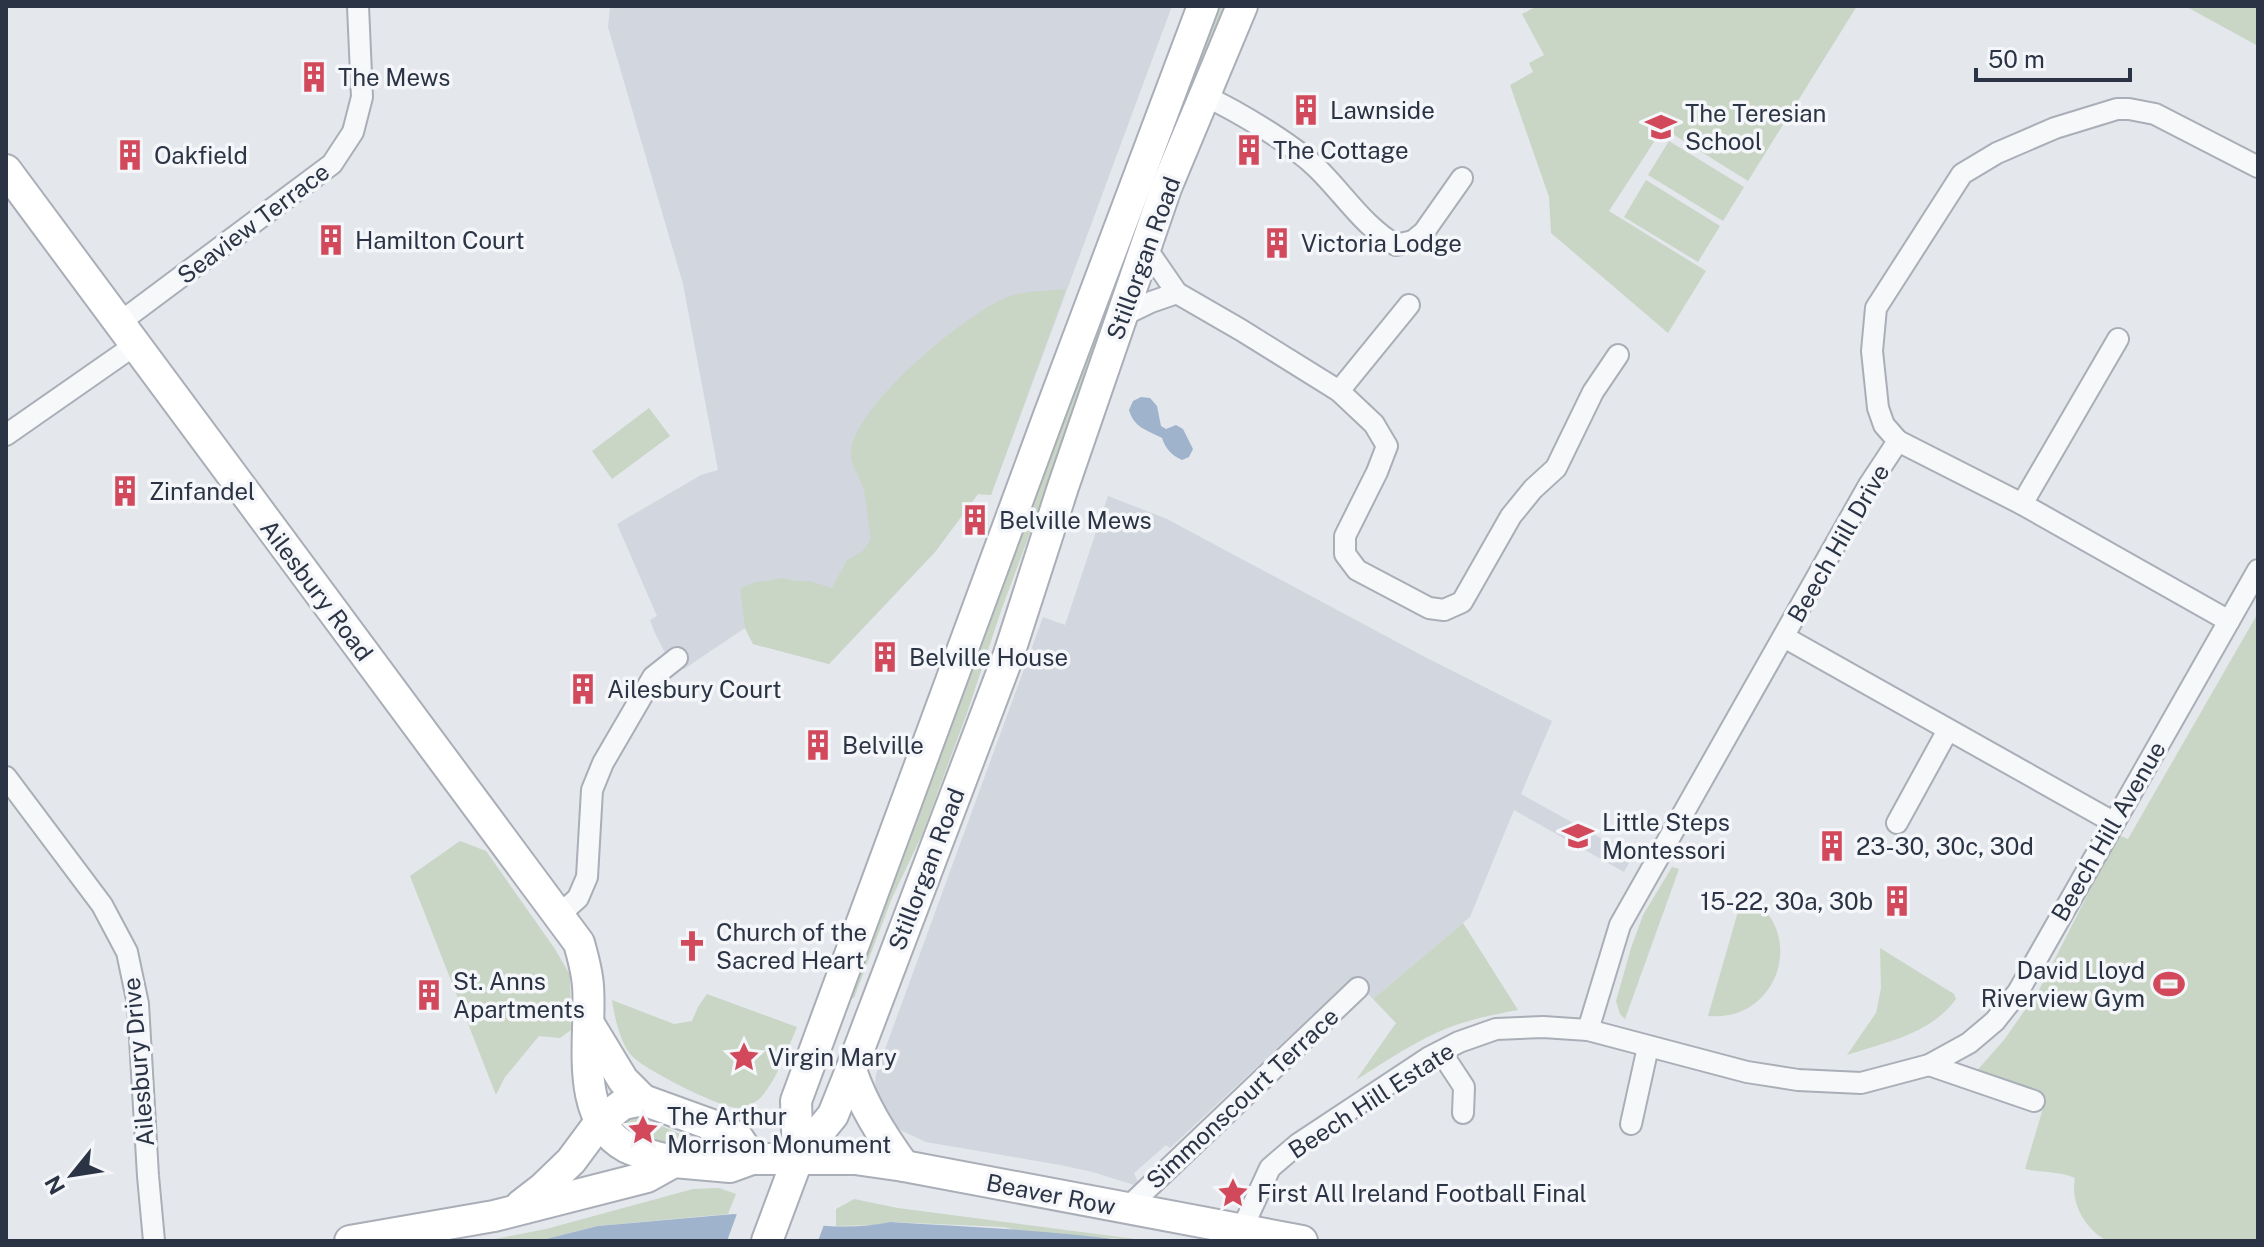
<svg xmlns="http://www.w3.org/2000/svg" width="2264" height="1247" viewBox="0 0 2264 1247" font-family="'Public Sans',sans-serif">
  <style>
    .built { fill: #d2d6de }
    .green { fill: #c9d6c5 }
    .water { fill: #9fb4cc }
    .pier { fill: #e4e7ec }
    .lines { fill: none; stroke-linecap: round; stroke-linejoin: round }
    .street-casing { stroke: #a9aeb7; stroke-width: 24 }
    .secondary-casing { stroke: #a9aeb7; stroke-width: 34 }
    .street { stroke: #f7f8fa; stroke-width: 20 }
    .secondary { stroke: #fff; stroke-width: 30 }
    .labels { text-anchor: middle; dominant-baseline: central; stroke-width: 7; stroke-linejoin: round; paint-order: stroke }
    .poi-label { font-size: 24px; fill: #2b3445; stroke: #f4f6f9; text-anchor: start }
    .street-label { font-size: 24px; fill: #2b3445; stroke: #f4f6f9 }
  </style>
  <rect width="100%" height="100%" fill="#e4e7ec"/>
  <!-- built -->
  <g class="built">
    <polygon points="610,6 1172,6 991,495 978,494 935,552 829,664 753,644 745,628 684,669 671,649 665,653 654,631 650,620 657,616 617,524 701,475 718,470 683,284 608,27"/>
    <polygon points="1108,496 1167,519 1425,657 1552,721 1521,794 1633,856 1624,872 1514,810 1470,917 1373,999 1352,978 1170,1148 1166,1145 1134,1173 1139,1185 1137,1186 1093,1172 1060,1165 926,1142 902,1131 895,1125 886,1114 876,1092 875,1083 876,1074 1043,617 1065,625"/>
  </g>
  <!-- green -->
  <g class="green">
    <path d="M 1217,6 L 1225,6 L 1001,611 L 967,713 L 922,835 L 892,898 L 854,998 L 851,998 L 849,995 C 973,666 1094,336 1217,6 Z"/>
    <polygon points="1537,6 1857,6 1748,181 1663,128 1609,211 1706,271 1668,333 1551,233 1549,197 1510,85 1533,72 1529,63 1544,55 1522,14"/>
    <polygon points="2185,6 2258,6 2258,46"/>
    <polygon points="1669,141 1744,187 1723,221 1648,175"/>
    <polygon points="1646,180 1720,226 1698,262 1624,217"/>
    <path d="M 1066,289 L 991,495 L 978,494 L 935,552 L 829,664 L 753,644 L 745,628 L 740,589 L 752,583 L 783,578 L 795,581 L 810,581 L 832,588 L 847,560 L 863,551 L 871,539 C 868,523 867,506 864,491 C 861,477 849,465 851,450 C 858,403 962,317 1005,298 C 1020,291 1049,291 1066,289 Z"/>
    <polygon points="649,408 670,436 612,479 592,451"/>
    <path d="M 2258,613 L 2258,1241 L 2107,1241 C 2085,1229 2070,1203 2075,1178 C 2059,1171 2042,1173 2025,1169 L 2046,1098 L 1973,1075 L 2004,1040 L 2039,990 L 2118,835 L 2128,839 Z"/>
    <polygon points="460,841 486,851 555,949 570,975 571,1030 560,1038 539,1036 505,1077 496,1095 410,876"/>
    <polygon points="1672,867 1679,869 1625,1019 1620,1014 1616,1001 1631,948 1643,915"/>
    <path d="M 1743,894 C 1809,926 1781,1023 1708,1016 Z"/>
    <path d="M 1463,923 L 1518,1010 C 1495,1014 1472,1019 1450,1027 C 1417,1040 1386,1061 1356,1080 L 1396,1023 L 1373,999 Z"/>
    <path d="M 1880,948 L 1954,994 L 1956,999 C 1931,1034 1886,1042 1847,1055 L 1876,1013 L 1881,988 Z"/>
    <path d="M 707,994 L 797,1027 C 789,1046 772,1092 755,1102 C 752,1104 742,1108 738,1108 C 720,1108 646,1070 633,1057 C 621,1046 614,1016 612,1000 L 674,1024 L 692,1021 L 698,1007 Z"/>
    <path d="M 634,1118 L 645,1119 L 704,1144 L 704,1153 C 690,1150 633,1142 627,1129 C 626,1127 626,1125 626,1122 Z"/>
    <polygon points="719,1188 736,1194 728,1214 598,1226 538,1241 485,1241 546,1229 693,1189"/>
    <polygon points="854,1199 898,1208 1151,1241 1024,1232 1004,1227 890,1222 874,1225 836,1226 836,1209"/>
  </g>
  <!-- water -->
  <g class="water">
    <path d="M 1141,397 L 1150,398 L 1157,406 L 1161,426 L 1166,429 L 1176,425 L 1183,429 L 1193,449 L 1189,457 L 1182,460 C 1171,455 1166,449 1162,438 C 1147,430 1134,428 1129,410 L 1133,401 Z"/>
    <path d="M 734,1214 C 785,1221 839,1233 890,1222 C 970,1227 1050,1230 1129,1241 L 538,1241 L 598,1226 Z"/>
  </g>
  <!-- pier -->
  <polygon class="pier" points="738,1211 825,1222 818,1241 727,1241"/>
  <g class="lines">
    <defs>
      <g id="street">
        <path d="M 1205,96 C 1237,111 1291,143 1316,167 C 1343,193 1364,227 1396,245 L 1413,241 L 1424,232 L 1462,178"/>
        <polyline points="1146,248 1177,293 1241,330 1339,391 1374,424 1387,446 1377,472 1345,536 1345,554 1357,570 1429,608 1444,610 1462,602 1511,516 1533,489 1556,468 1593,392 1618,355"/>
        <polyline points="1122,316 1151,302 1177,293"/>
        <polyline points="119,323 332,164 353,132 362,97 358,6"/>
        <polyline points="1339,391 1409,305"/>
        <polyline points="6,435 135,345"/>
        <polyline points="1898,441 2022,504 2229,621"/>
        <polyline points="2022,504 2118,339"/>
        <polyline points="1784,637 2113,822"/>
        <polyline points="6,777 102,905 127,952 138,1004 148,1176 154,1241"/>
        <polyline points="1897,823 1948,730"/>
        <polyline points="558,916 578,898 587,877 592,790 603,763 653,677 677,658"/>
        <polyline points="1588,1030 1620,925 1869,485 1898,441 1884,425 1878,408 1872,351 1876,308 1962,174 1997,153 2055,128 2117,109 2129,109 2155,114 2258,167"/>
        <polyline points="1441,1052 1464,1087 1463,1113"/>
        <polyline points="1929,1065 2034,1101"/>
        <polyline points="1631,1124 1648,1047"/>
        <polyline points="1126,1209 1358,988"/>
        <polyline points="1242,1229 1270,1168 1298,1144 1428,1058 1459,1042 1496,1029 1543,1027 1588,1030 1747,1072 1798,1080 1861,1083 1929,1065 1969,1043 1995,1021 2018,992 2258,570"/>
      </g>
      <g id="secondary">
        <path d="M 6,170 L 579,943 C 583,957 587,971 588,986 C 592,1035 572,1117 626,1147 C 640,1154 659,1157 674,1162"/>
        <polyline points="589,1024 623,1080 643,1100"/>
        <path d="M 851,1070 C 863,1106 882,1135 904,1166"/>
        <polyline points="798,1158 796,1101 1048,418 1203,6"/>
        <polyline points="521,1205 543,1188 571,1161 600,1122 623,1104 643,1100 712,1125 738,1138 752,1159"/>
        <polyline points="350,1241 494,1216 647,1177 674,1162 730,1167 752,1159 855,1159 904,1166 1302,1241"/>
        <polyline points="767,1241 798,1158 833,1115 851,1070 1009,654 1063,487 1166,188 1242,6"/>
      </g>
    </defs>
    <!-- street casing -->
    <use href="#street" class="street-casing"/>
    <!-- secondary casing -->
    <use href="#secondary" class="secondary-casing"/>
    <!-- street -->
    <use href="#street" class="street"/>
    <!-- secondary -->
    <use href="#secondary" class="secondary"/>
  </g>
  <!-- icons -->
  <defs>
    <symbol id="building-bare" viewBox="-9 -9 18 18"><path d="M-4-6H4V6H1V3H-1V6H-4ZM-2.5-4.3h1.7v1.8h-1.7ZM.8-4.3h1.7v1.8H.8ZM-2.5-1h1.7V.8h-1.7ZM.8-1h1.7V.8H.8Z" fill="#d1495b" stroke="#f4f6f9" stroke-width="2.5" paint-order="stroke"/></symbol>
    <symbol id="school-bare" viewBox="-9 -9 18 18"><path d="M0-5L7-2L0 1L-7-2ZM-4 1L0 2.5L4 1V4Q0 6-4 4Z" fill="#d1495b" stroke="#f4f6f9" stroke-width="2.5" paint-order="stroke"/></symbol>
    <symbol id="church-bare" viewBox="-9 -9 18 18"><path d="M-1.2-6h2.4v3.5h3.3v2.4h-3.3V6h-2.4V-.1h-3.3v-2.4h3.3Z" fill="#d1495b" stroke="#f4f6f9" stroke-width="2.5" paint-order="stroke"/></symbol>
    <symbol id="stadium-bare" viewBox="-9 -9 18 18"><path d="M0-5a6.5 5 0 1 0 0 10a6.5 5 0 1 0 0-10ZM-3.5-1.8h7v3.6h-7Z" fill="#d1495b" stroke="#f4f6f9" stroke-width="2.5" paint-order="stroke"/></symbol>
    <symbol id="sight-bare" viewBox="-9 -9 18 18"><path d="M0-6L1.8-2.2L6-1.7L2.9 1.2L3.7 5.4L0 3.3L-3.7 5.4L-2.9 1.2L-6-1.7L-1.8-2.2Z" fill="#d1495b" stroke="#f4f6f9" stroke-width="2.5" paint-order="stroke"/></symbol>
  </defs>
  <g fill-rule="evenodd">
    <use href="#building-bare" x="292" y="55" width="44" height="44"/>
    <use href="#building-bare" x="1284" y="88" width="44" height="44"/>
    <use href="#school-bare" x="1639" y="105" width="44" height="44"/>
    <use href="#building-bare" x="1227" y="128" width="44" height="44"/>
    <use href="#building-bare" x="108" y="133" width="44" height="44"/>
    <use href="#building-bare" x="309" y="218" width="44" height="44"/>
    <use href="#building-bare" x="1255" y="221" width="44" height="44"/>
    <use href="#building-bare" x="103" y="469" width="44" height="44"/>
    <use href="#building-bare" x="953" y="498" width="44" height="44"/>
    <use href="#building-bare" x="863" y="635" width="44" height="44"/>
    <use href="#building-bare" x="561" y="667" width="44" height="44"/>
    <use href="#building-bare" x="796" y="723" width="44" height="44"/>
    <use href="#school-bare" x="1556" y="814" width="44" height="44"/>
    <use href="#building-bare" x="1810" y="824" width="44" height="44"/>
    <use href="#building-bare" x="1875" y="879" width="44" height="44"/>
    <use href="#church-bare" x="670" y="924" width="44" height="44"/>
    <use href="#stadium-bare" x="2147" y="962" width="44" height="44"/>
    <use href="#building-bare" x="407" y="973" width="44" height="44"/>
    <use href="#sight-bare" x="722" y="1035" width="44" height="44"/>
    <use href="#sight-bare" x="621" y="1108" width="44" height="44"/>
    <use href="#sight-bare" x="1211" y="1171" width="44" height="44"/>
  </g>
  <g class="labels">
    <!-- poi labels -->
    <g class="poi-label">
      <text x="338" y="77">The Mews</text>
      <text x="1330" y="110">Lawnside</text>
      <text x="1685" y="113">The Teresian<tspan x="1685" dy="28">School</tspan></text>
      <text x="1273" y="150">The Cottage</text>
      <text x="154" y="155">Oakfield</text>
      <text x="355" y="240">Hamilton Court</text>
      <text x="1301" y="243">Victoria Lodge</text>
      <text x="149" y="491">Zinfandel</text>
      <text x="999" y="520">Belville Mews</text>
      <text x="909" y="657">Belville House</text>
      <text x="607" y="689">Ailesbury Court</text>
      <text x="842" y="745">Belville</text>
      <text x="1602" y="822">Little Steps<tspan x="1602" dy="28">Montessori</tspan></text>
      <text x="1856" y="846">23-30, 30c, 30d</text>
      <text x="1873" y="901" text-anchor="end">15-22, 30a, 30b</text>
      <text x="716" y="932">Church of the<tspan x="716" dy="28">Sacred Heart</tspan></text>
      <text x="2145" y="970" text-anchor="end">David Lloyd<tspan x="2145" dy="28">Riverview Gym</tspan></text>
      <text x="453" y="981">St. Anns<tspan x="453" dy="28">Apartments</tspan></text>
      <text x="768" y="1057">Virgin Mary</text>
      <text x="667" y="1116">The Arthur<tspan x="667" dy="28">Morrison Monument</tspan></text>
      <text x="1257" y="1193">First All Ireland Football Final</text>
    </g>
    <!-- street labels -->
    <g class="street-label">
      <text transform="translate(253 223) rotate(-37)">Seaview Terrace</text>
      <text transform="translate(1143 258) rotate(-70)">Stillorgan Road</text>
      <text transform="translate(1838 543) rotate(-60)">Beech Hill Drive</text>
      <text transform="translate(317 590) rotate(53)">Ailesbury Road</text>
      <text transform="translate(2108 831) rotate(-60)">Beech Hill Avenue</text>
      <text transform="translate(926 869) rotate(-69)">Stillorgan Road</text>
      <text transform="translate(138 1062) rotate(-95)">Ailesbury Drive</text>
      <text transform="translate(1242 1098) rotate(-43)">Simmonscourt Terrace</text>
      <text transform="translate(1371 1100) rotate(-33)">Beech Hill Estate</text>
      <text transform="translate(1051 1194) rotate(11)">Beaver Row</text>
    </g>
  </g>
  <!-- border -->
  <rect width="2264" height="1247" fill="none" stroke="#2b3445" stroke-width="16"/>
  <!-- north arrow -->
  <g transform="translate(72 1175) rotate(240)" stroke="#f4f6f9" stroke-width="6" paint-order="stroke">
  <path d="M0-6L14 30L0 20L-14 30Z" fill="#2b3445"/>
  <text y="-12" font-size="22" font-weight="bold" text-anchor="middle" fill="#2b3445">N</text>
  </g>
  <!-- scale -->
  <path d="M1976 68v12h154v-12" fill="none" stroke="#2b3445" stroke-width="4"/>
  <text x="1988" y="68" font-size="24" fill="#2b3445" stroke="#f4f6f9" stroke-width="6" paint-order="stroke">50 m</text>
</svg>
